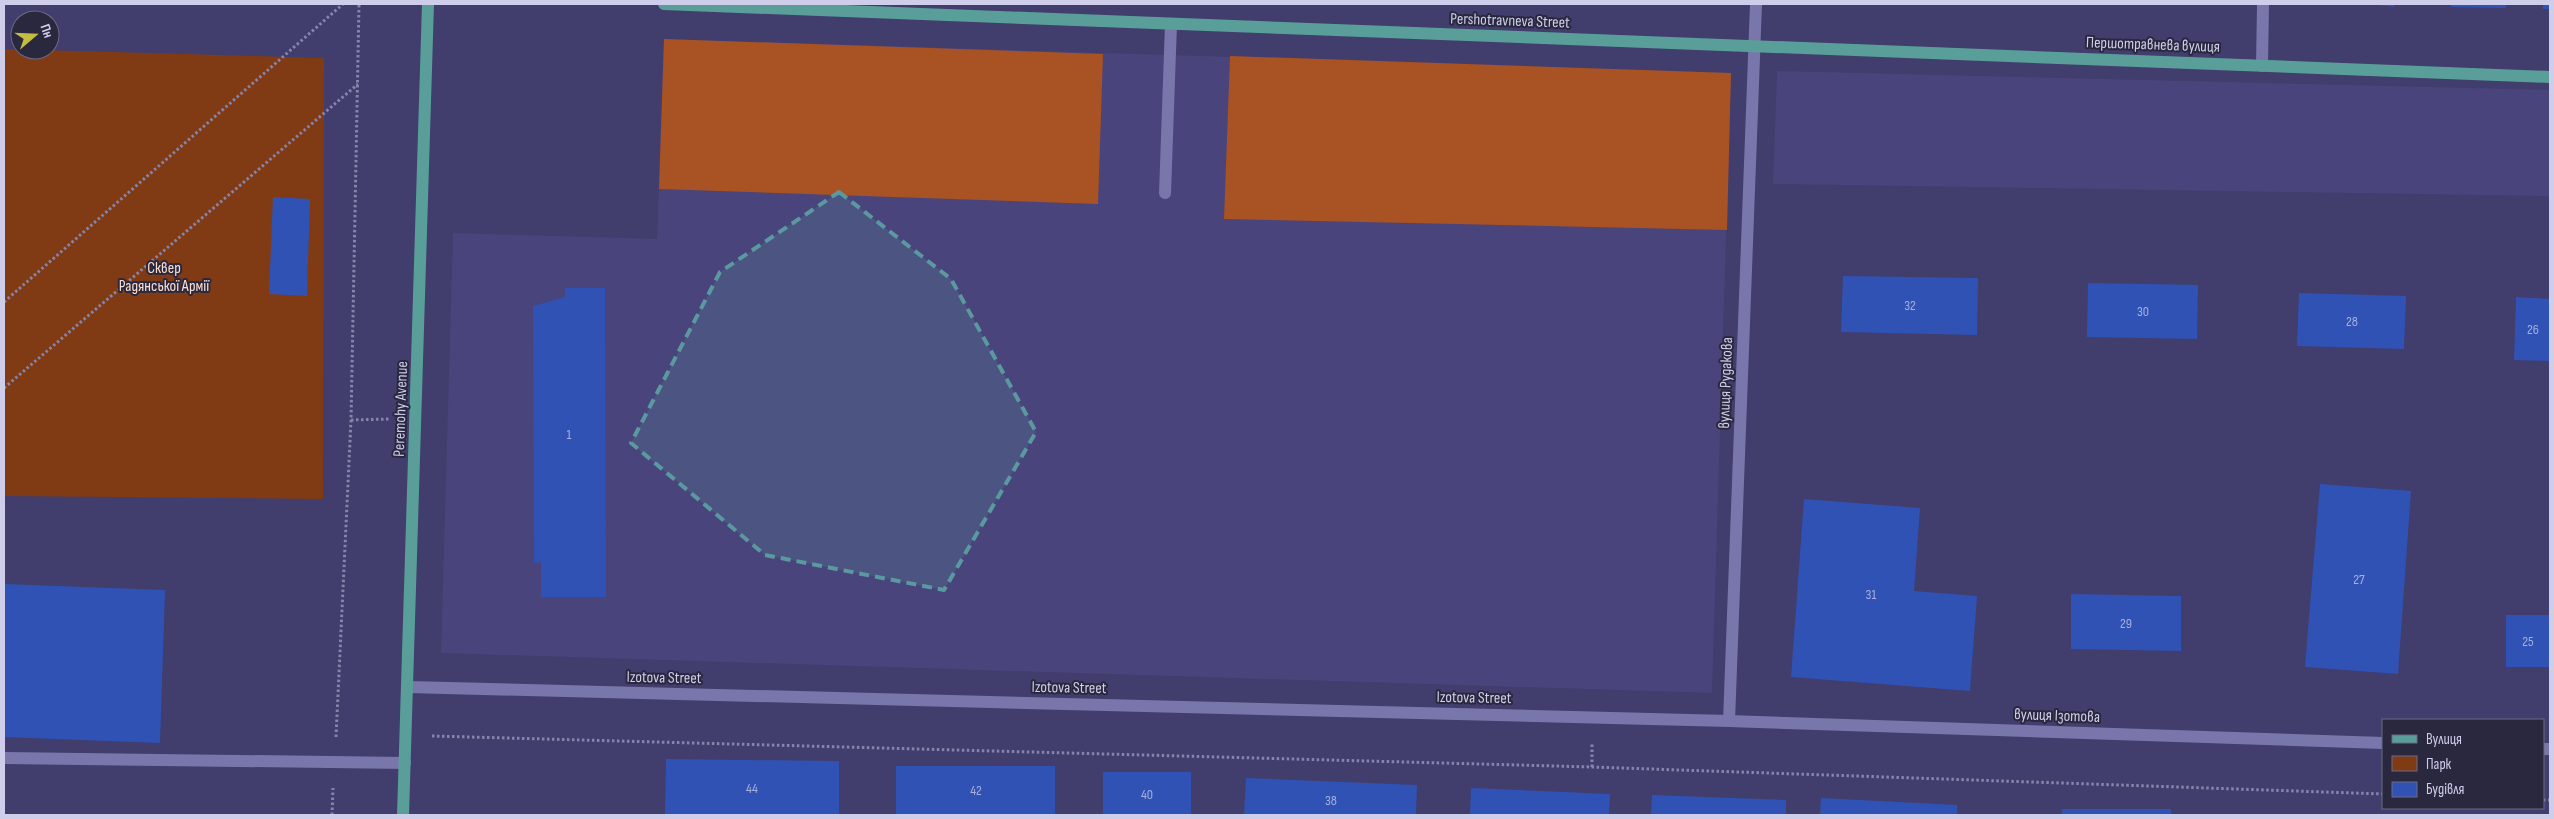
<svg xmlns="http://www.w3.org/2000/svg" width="2554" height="819" viewBox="0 0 2554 819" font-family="'Sofia Sans Condensed',sans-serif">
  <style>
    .built { fill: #49447b }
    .green { fill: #813b14 }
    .forest { fill: #a95223 }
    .building { fill: #3052b4 }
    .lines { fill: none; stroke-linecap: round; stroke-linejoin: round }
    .path { stroke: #8684ab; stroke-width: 3; stroke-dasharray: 2.5 2.5; stroke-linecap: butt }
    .minor { stroke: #7976ab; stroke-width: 12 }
    .major { stroke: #5a9e9a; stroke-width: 12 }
    .marked { fill: #5b99a0; fill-opacity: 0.2; stroke: #5b99a0; stroke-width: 4; stroke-dasharray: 10 6; stroke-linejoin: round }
    .labels { text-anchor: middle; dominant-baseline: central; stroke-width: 4; stroke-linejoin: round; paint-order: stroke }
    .number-label { font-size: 14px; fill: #a6afdd }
    .street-label { font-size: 16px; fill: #ceceeb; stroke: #29283e }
    .park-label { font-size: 16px; fill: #fbddcf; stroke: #29283e }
  </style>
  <rect width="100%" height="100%" fill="#413d6d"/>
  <!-- built -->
  <g class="built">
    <polygon points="664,39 1731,73 1712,693 441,653 453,233 657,239"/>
    <polygon points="1777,71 2550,90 2550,196 1773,184"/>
  </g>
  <!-- green -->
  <polygon class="green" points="4,49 324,58 323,499 4,496"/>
  <!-- forest -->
  <g class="forest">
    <polygon points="664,39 1103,54 1098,204 659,189"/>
    <polygon points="1230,56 1731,73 1727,230 1224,219"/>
  </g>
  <!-- building -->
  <g class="building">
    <polygon points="2371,4 2394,4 2394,7"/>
    <polygon points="2451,4 2506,4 2506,8 2451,7"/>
    <rect x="2543" y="4" width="7" height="5"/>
    <polygon points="273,197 310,199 307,296 269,294"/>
    <polygon points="1843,276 1978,278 1977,335 1841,332"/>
    <polygon points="2088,283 2198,285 2197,339 2087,337"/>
    <polygon points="565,288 605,288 606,597 541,597 541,562 534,563 533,306 565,297"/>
    <polygon points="2299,293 2406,296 2404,349 2297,346"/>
    <polygon points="2516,297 2550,299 2550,361 2514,360"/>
    <polygon points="2320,484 2411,491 2398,674 2305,667"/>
    <polygon points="1804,499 1920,508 1914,591 1977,596 1970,691 1791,677"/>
    <polygon points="4,584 165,590 160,743 4,737"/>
    <polygon points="2071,594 2181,596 2181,651 2071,649"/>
    <rect x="2506" y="615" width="44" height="52"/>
    <polygon points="666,759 839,761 839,815 665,815"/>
    <rect x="896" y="766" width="159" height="49"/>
    <rect x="1103" y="772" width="88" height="43"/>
    <polygon points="1246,778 1417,785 1416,815 1244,815"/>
    <polygon points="1471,788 1610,794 1609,815 1470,815"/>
    <polygon points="1652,795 1786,800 1786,815 1651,815"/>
    <polygon points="1821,798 1957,805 1957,815 1820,815"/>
    <rect x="2062" y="809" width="109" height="6"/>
  </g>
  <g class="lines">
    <!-- path -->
    <g class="path">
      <polyline points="4,302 343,4"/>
      <polyline points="4,388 358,84"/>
      <polyline points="351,420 389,419"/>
      <polyline points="432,736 1592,767 2383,794"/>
      <polyline points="336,737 351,420 359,4"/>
      <polyline points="1592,767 1592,743"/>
      <polyline points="2543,800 2550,800"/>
      <polyline points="332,815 333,788"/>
    </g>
    <!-- minor -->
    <g class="minor">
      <polyline points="2262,66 2263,4"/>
      <polyline points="1165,193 1171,24"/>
      <polyline points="408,687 1729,721 2383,743"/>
      <polyline points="1729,721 1756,4"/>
      <polyline points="2543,749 2550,749"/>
      <polyline points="4,758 405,763"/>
    </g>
    <!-- major -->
    <g class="major">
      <polyline points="664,4 2550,77"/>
      <polyline points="403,815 428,4"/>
    </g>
  </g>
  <!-- marked area -->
  <path class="marked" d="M 839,192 L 951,279 L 1036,432 L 944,590 L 765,555 L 631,443 L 720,272 Z"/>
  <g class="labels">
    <!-- number labels -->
    <g class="number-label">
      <text x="1910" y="305">32</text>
      <text x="2143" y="311">30</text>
      <text x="2352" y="321">28</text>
      <text x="2533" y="329">26</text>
      <text x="569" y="434">1</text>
      <text x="2359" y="579">27</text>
      <text x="1871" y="594">31</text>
      <text x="2126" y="623">29</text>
      <text x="2528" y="641">25</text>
      <text x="752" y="788">44</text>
      <text x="976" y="790">42</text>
      <text x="1147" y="794">40</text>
      <text x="1331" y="800">38</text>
    </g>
    <!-- street labels -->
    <g class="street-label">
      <text transform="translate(1510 21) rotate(2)">Pershotravneva Street</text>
      <text transform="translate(2153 45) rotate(2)">Першотравнева вулиця</text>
      <text transform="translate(1726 383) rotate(-88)">вулиця Рудакова</text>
      <text transform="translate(401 409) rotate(-88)">Peremohy Avenue</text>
      <text transform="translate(664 678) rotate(1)">Izotova Street</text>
      <text transform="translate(1069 688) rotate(1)">Izotova Street</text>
      <text transform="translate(1474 698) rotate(1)">Izotova Street</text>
      <text transform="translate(2057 716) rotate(2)">вулиця Ізотова</text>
    </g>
    <!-- park labels -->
    <g class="park-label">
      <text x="164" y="268">Сквер<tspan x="164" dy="18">Радянської Армії</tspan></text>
    </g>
  </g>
  <!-- border -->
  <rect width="2554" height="819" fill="none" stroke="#ceceeb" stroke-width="10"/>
  <!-- legend -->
  <rect x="2382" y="719" width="162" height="90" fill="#29283e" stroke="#6b6a83"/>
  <rect x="2392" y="735" width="25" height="8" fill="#5a9e9a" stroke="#6b6a83"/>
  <text x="2426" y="744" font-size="15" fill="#ceceeb">Вулиця</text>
  <rect x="2392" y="756" width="25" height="15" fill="#813b14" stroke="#6b6a83"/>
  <text x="2426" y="769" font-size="15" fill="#ceceeb">Парк</text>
  <rect x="2392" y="782" width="25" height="15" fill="#3052b4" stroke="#6b6a83"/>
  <text x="2426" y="794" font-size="15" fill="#ceceeb">Будівля</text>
  <!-- north arrow -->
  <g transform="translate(35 35) rotate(71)"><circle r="24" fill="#29283e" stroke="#6b6a83"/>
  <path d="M0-4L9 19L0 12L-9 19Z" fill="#c4bc3e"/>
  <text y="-8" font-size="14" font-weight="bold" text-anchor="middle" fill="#ceceeb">Пн</text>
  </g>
</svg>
